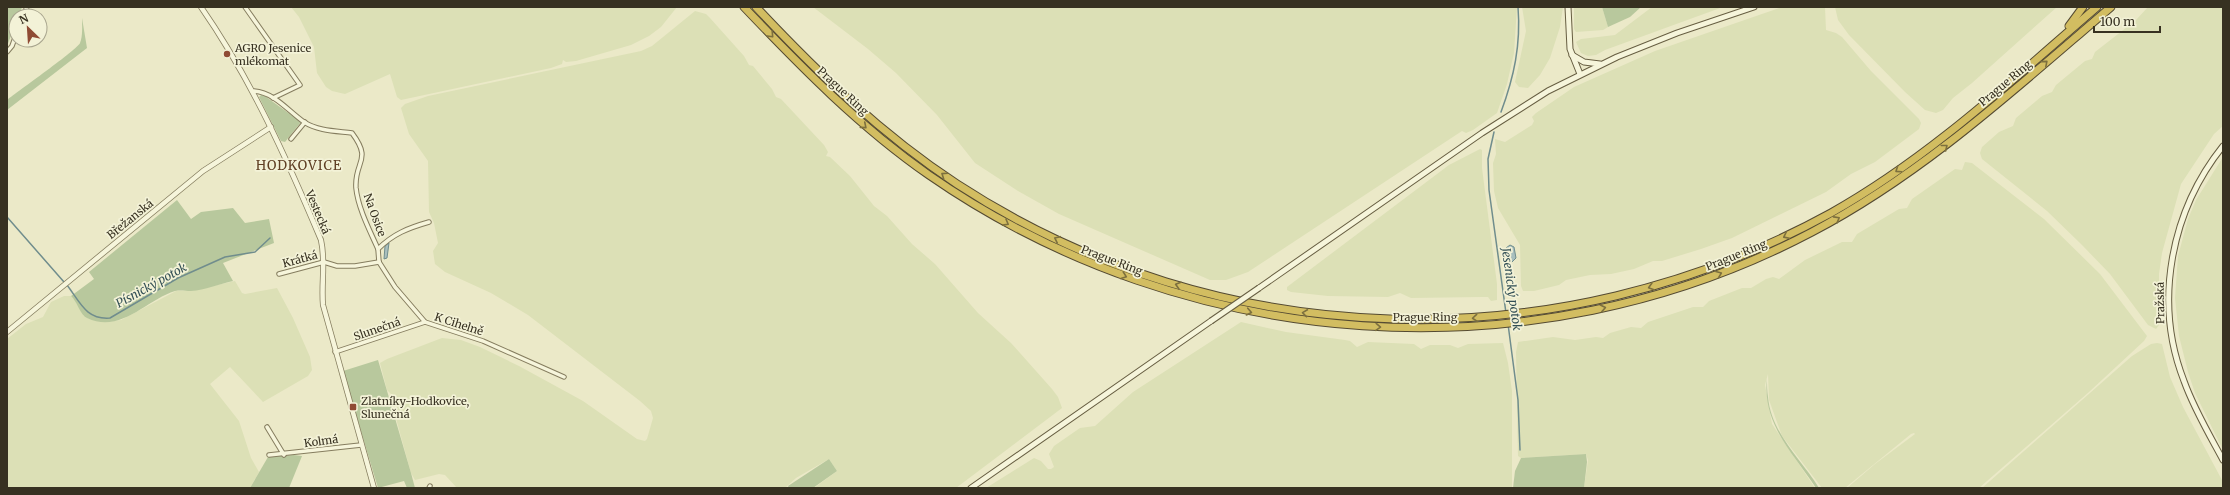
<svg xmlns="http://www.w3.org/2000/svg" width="2230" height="495" viewBox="0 0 2230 495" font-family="Merriweather,serif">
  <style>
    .farmland { fill: #dce0b6 }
    .green { fill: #b8c89d }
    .water { fill: #a9bfbe; stroke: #708d8d }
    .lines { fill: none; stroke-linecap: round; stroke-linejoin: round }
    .stream { stroke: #708d8d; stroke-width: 1.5 }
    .minor-casing { stroke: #857d5f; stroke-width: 5.5 }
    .tertiary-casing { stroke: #857d5f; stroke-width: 6 }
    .secondary-casing { stroke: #675e42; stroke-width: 7 }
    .motorway-casing { stroke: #544a32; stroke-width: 9 }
    .minor { stroke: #f6f5db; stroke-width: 3.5 }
    .tertiary { stroke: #f6f5db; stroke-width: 4.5 }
    .secondary { stroke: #f6f5db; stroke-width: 5 }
    .motorway { stroke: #d2bd61; stroke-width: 7 }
    .secondary-bridge-casing { stroke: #675e42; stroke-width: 7; stroke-linecap: butt }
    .secondary-bridge { stroke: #f6f5db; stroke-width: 5 }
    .oneway { stroke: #7d703e }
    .poi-dot { fill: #8f4b34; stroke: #f3f2d7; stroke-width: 1.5 }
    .labels { text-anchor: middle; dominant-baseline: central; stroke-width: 3.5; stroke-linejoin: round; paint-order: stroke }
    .poi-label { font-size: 11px; fill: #373121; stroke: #f3f2d7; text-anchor: start }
    .street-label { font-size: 11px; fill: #373121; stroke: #f3f2d7 }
    .water-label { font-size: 12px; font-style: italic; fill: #324f55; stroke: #f3f2d7 }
    .quarter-label { font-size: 13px; letter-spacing: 1px; fill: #604024; stroke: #f3f2d7 }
  </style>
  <rect width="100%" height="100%" fill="#ebe9c8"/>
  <!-- farmland -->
  <g class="farmland">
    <polygon points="291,7 677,7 661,27 649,36 631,45 576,61 566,62 563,60 562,64 551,68 401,100 397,97 390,74 345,94 332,91 326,87 317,73 314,47 299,17"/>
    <polygon points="813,7 1517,7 1514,53 1507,84 1497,113 1473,130 1466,133 1462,131 1248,272 1226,280 1210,280 1059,214 1018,191 975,163 937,115 896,73 868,49"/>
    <polygon points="1522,7 1563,7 1560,27 1550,58 1540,75 1528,88 1519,87 1515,82 1526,31"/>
    <polygon points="1574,7 1602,7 1608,27 1603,30 1576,32 1574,29"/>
    <polygon points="1652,7 1723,7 1605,50 1596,55 1588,56 1581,53 1576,42 1581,39 1615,35"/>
    <polygon points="1782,7 1825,7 1826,30 1836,33 1842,37 1871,71 1919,119 1921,123 1919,129 1875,162 1851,174 1826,192 1732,238 1701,249 1662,261 1653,261 1634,269 1611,274 1590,275 1566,280 1559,285 1534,291 1523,291 1521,286 1520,245 1498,208 1494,191 1493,163 1496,154 1495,139 1505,142 1532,125 1534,121 1532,117 1536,113 1574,87 1655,51"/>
    <polygon points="1835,7 2057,7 1972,83 1953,98 1943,110 1936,113 1925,110 1905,92 1849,35 1838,20"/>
    <polygon points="2148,7 2223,7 2223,126 2214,134 2181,184 2162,253 2159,274 2159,325 2156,329 2148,325 2110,274 2082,245 2047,211 1982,159 1980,153 1982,147 1999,132 2013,126 2016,118 2042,96 2052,92 2056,85 2085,61 2092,59 2095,52 2136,20"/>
    <polygon points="695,11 706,14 710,18 744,56 749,65 753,66 772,89 776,97 781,99 824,145 828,152 826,156 830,157 850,176 874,206 887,216 912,244 935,264 978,313 1011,343 1052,389 1058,397 1062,408 956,488 814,488 837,471 829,459 796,478 785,488 457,488 445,475 439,474 415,480 411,473 392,404 393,396 387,390 380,363 387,359 442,338 461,340 480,347 519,366 583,401 637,439 645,441 647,439 653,418 651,411 640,401 528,315 491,293 445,272 435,264 433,251 438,243 434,223 429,212 428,161 409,134 401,108 405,104 428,96 641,51 652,46"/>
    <polygon points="1480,149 1482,150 1482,168 1497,284 1497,300 1491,301 1488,297 1482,297 1411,298 1400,293 1388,297 1328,296 1291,292 1287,290 1287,287 1449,165"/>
    <polygon points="2223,157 2223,450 2195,393 2188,372 2179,336 2175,298 2178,256 2188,219 2196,200"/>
    <polygon points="1965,162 1972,163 2044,219 2100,274 2147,336 2144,341 2089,392 1979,488 1847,488 1875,464 1915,434 1914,433 1911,434 1845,488 1822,488 1782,436 1769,400 1768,374 1765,385 1772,424 1815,488 1584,488 1588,460 1586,454 1521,458 1518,456 1516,352 1518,342 1553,337 1575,340 1596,337 1603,338 1610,333 1631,327 1641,328 1648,322 1693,307 1703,307 1709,301 1742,288 1751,288 1766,279 1773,277 1779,279 1805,260 1842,242 1852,242 1857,234 1899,209 1907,208 1912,199 1955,169 1962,170"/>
    <polygon points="235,281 242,293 245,294 277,288 293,318 310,357 312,370 308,376 263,402 230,367 210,384 239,421 251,458 259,472 250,488 7,488 7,339 26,324 43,317 51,302 64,296 71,296 74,299 84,316 88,318 107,322 121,320 176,291 190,291"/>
    <polygon points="1241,322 1286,332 1345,340 1350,341 1357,347 1368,342 1414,344 1421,349 1430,345 1450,345 1458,348 1468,344 1503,343 1508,363 1512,391 1512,488 986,488 1034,458 1041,461 1048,469 1051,469 1054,467 1049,454 1054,446 1080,428 1095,426 1133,392"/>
    <polygon points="2157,343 2162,344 2170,377 2183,407 2223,482 2223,488 1982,488 2132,356 2151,344"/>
  </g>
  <!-- green -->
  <g class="green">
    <polygon points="7,7 22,7 19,16 16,16 16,23 7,46"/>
    <polygon points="1602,7 1641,7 1630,17 1608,27"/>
    <path d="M 82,18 L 87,48 L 7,110 L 7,100 C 17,92 78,49 80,43 C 83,36 82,26 82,18 Z"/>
    <polygon points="262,94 301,122 285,142 281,141 259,97"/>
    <path d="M 177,200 L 191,219 L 201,212 L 233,208 L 245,223 L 269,219 L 274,243 L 223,263 L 233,281 C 219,284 205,290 191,291 C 185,291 181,290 175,291 C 146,300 121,334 87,318 C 80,315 77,301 71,296 L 94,279 L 89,272 Z"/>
    <polygon points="378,360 411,473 415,488 407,488 404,481 378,488 343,371"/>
    <path d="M 1767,379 C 1767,385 1767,391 1768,397 C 1771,433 1801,459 1819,488 L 1816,488 C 1793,453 1762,424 1767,379 Z"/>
    <polygon points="1586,454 1587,462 1584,488 1513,488 1515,471 1521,458"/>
    <polygon points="294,455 302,456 289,488 250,488 268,457"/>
    <polygon points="829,459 837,471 813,488 789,488 788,486"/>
  </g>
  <!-- water -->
  <g class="water">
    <polygon points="389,243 387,258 384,259 385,246"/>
    <polygon points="1510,245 1514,247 1516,258 1512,262 1508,260 1506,248"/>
  </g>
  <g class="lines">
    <!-- stream -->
    <g class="stream">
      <path d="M 1501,112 C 1514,77 1521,45 1518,7"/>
      <polyline points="1494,132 1488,159 1489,190 1506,313"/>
      <polyline points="7,217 64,282"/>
      <path d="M 67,285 C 80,302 86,320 110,318 L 178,278 L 225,257 L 255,252 L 270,238"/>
      <polyline points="1508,324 1518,400 1520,450"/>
    </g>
    <defs>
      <g id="minor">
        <polyline points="245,7 300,85 273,98"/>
        <polyline points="23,16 27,7"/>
        <polyline points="7,52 12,46 16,35"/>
        <path d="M 254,91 C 275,93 287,110 304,122 C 318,131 336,131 352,133 C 373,161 354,161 356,188 C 358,208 370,231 378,249"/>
        <polyline points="291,139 305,122"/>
        <polyline points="379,262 395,287 425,322 483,341 564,377"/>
        <path d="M 379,262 L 378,249 C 393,234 408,228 429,222"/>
        <polyline points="279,274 324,262 337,266 355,266 379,262"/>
        <polyline points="335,352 425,322"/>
        <polyline points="267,427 284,455"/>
        <polyline points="269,455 361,445"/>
        <polyline points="429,488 430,486"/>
      </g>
      <g id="tertiary">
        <path d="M 201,7 C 251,79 287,159 321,240 C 326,262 321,283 323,305 L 374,488"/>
        <polyline points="7,332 203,171 271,127"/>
      </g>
      <g id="secondary">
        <polyline points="1568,7 1570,49 1580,74"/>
        <polyline points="1572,55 1584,62 1600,64"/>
        <path d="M 2223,146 C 2171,211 2153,302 2184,381 C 2194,409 2209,434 2223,460"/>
        <polyline points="1259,288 1482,133 1548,91 1617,57 1677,33 1754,7"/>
        <polyline points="971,488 1211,321"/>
      </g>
      <g id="motorway">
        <path d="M 744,7 C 802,68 860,127 929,175 C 1187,354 1533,379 1812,232 C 1923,174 2016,88 2111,7"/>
        <path d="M 756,7 C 818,73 881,134 957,184 C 1219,355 1558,363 1831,213 C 1929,158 2012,80 2097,7"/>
        <polyline points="2069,26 2083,7"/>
      </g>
    </defs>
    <!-- minor casing -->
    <use href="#minor" class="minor-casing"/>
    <!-- tertiary casing -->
    <use href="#tertiary" class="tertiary-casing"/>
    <!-- secondary casing -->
    <use href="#secondary" class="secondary-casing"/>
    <!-- motorway casing -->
    <use href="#motorway" class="motorway-casing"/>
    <!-- minor -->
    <use href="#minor" class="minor"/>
    <!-- tertiary -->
    <use href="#tertiary" class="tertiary"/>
    <!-- secondary -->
    <use href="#secondary" class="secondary"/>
    <!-- motorway -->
    <use href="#motorway" class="motorway"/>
    <defs>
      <polyline id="secondary-bridge" points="1211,321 1259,288"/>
    </defs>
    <!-- secondary-bridge casing -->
    <use href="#secondary-bridge" class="secondary-bridge-casing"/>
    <!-- secondary-bridge -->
    <use href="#secondary-bridge" class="secondary-bridge"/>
  </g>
  <!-- one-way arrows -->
  <defs><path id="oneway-chevron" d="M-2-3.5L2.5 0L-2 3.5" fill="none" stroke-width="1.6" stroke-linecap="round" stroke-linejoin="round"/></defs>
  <g class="oneway">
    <use href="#oneway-chevron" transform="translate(771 35) rotate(47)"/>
    <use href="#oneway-chevron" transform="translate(2045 63) rotate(-41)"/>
    <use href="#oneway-chevron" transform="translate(864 126) rotate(40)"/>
    <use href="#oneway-chevron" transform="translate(1945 147) rotate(-38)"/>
    <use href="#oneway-chevron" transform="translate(1898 170) rotate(146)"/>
    <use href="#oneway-chevron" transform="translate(944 175) rotate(-146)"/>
    <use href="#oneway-chevron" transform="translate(1837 219) rotate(-29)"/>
    <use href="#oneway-chevron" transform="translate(1006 223) rotate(29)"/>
    <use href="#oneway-chevron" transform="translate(1786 236) rotate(154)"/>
    <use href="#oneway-chevron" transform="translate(1057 239) rotate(-155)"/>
    <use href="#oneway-chevron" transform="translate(1719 274) rotate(-21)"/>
    <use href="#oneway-chevron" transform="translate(1124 276) rotate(20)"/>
    <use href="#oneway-chevron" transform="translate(1178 285) rotate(-164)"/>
    <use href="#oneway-chevron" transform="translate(1651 287) rotate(164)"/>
    <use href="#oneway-chevron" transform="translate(1603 308) rotate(-12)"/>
    <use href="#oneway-chevron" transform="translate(1249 312) rotate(12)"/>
    <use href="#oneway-chevron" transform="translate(1305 313) rotate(-172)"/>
    <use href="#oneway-chevron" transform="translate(1475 318) rotate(175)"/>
    <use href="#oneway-chevron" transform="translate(1378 327) rotate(3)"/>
  </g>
  <!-- markers -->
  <g class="poi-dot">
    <circle cx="227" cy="54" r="4"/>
    <rect x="349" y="403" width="8" height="8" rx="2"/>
  </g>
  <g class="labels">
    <!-- poi labels -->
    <g class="poi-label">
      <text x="235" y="48">AGRO Jesenice<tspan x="235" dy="13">mlékomat</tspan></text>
      <text x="361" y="401">Zlatníky-Hodkovice,<tspan x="361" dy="13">Slunečná</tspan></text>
    </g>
    <!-- street labels -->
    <g class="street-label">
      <text transform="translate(2005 83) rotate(-40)">Prague Ring</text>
      <text transform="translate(843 91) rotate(43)">Prague Ring</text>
      <text transform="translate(318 212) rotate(67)">Vestecká</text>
      <text transform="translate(375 215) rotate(70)">Na Osice</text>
      <text transform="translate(130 219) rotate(-39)">Břežanská</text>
      <text transform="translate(1736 255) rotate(-22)">Prague Ring</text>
      <text transform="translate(300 259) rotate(-15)">Krátká</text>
      <text transform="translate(1112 260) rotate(21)">Prague Ring</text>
      <text transform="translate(2160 303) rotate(-91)">Pražská</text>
      <text x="1425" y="317">Prague Ring</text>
      <text transform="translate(459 324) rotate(18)">K Cihelně</text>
      <text transform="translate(377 329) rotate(-19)">Slunečná</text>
      <text transform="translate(321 441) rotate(-8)">Kolmá</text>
    </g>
    <!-- water labels -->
    <g class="water-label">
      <text transform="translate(151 285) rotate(-29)">Písnický potok</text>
      <text transform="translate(1512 289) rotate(82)">Jesenický potok</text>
    </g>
    <!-- quarter labels -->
    <g class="quarter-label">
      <text x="299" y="165">HODKOVICE</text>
    </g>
  </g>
  <!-- border -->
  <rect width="2230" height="495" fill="none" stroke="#373121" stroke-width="16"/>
  <!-- north arrow -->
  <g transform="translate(28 28) rotate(335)"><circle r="19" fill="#f3f2d7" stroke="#a8a58e"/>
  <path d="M0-3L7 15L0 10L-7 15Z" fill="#8f4b34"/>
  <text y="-6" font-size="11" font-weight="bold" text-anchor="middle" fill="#373121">N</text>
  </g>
  <!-- scale -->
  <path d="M2094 26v6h66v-6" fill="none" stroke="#373121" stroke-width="2"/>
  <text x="2100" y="26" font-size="12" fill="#373121" stroke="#f3f2d7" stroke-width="3" paint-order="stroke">100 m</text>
</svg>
